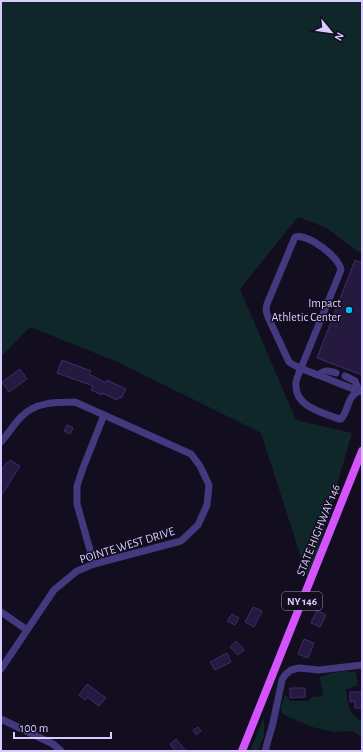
<svg xmlns="http://www.w3.org/2000/svg" width="363" height="752" viewBox="0 0 363 752" font-family="'Alegreya Sans',sans-serif">
  <style>
    .green { fill: #102729 }
    .building { fill: #261940; stroke: #402b6c }
    .lines { fill: none; stroke-linecap: round; stroke-linejoin: round }
    .minor { stroke: #44387e; stroke-width: 7 }
    .major { stroke: #d354fd; stroke-width: 8 }
    .poi-dot { fill: #03bdf3; stroke: #120d1f; stroke-width: 1.5 }
    .labels { text-anchor: middle; dominant-baseline: central; stroke-width: 3; stroke-linejoin: round; paint-order: stroke }
    .shield { fill: #120d1f; stroke: #9d93bb; stroke-width: 1 }
    .shield-label { font-size: 11px; font-weight: bold; fill: #d8ccfe }
    .poi-label { font-size: 12px; fill: #d8ccfe; stroke: #120d1f; text-anchor: end }
    .street-label { font-size: 12px; fill: #d8ccfe; stroke: #120d1f }
  </style>
  <rect width="100%" height="100%" fill="#120d1f"/>
  <!-- green -->
  <g class="green">
    <polygon points="1,1 362,1 362,251 357,251 327,228 298,217 240,289 296,420 352,433 309,582 261,433 120,363 30,327 1,357"/>
    <path d="M 344,671 L 356,672 L 358,685 L 346,689 C 347,701 349,717 362,721 L 362,738 L 353,731 L 334,732 L 312,727 L 282,714 L 281,707 L 285,694 L 290,701 L 308,701 L 312,697 L 323,696 L 320,677 L 328,674 Z"/>
    <polygon points="264,717 264,736 258,751 250,751"/>
  </g>
  <!-- building -->
  <g class="building">
    <polygon points="355,260 362,263 362,375 317,358"/>
    <polygon points="62,360 91,371 89,374 106,383 107,380 126,389 121,398 119,397 117,400 102,393 102,395 91,390 93,386 57,373"/>
    <polygon points="20,369 27,379 9,392 2,382"/>
    <polygon points="67,425 73,428 70,434 64,431"/>
    <polygon points="10,460 20,466 1,496 1,471 7,462 8,463"/>
    <polygon points="253,607 262,611 254,627 245,622"/>
    <polygon points="317,610 326,615 320,627 311,623"/>
    <polygon points="232,614 239,618 235,625 227,621"/>
    <polygon points="304,639 314,643 308,658 298,654"/>
    <polygon points="236,641 244,650 238,655 230,647"/>
    <polygon points="227,653 231,662 215,670 210,662"/>
    <polygon points="87,684 106,698 99,706 87,697 85,700 79,695"/>
    <polygon points="290,688 305,688 305,697 290,698"/>
    <polygon points="350,692 362,692 362,708 355,708 355,701 350,702"/>
    <polygon points="198,727 201,731 196,735 193,730"/>
    <polygon points="176,739 186,751 175,751 170,744"/>
  </g>
  <g class="lines">
    <!-- minor -->
    <g class="minor">
      <path d="M 318,375 C 325,370 328,370 336,373"/>
      <path d="M 345,376 L 355,381 L 359,391 C 347,396 349,410 341,419 L 339,419 C 322,412 294,407 296,383 C 296,379 299,373 301,368 L 341,270 C 339,257 308,233 295,237 L 267,304 L 266,310 L 268,317 L 289,362 C 297,368 308,371 318,375 C 331,380 345,386 359,391 L 362,392"/>
      <path d="M 1,442 C 8,434 14,424 21,417 C 35,402 56,402 75,402 L 191,454 L 200,466 L 209,485 L 207,505 L 198,525 L 181,541 L 94,564 L 77,571 L 54,590 L 1,669"/>
      <polyline points="94,564 77,504 77,486 83,468 104,415"/>
      <polyline points="1,612 27,630"/>
      <polyline points="1,719 53,744 61,751"/>
      <polyline points="265,751 273,723 282,680 285,675 291,670 299,668 319,670 362,665"/>
    </g>
    <!-- major -->
    <polyline class="major" points="242,751 362,451"/>
  </g>
  <!-- markers -->
  <circle class="poi-dot" cx="349" cy="310" r="4"/>
  <g class="labels">
    <!-- shield labels -->
    <rect class="shield" x="282" y="592" width="40" height="18" rx="3"/>
    <g class="shield-label">
      <text x="302" y="601">NY 146</text>
    </g>
    <!-- poi labels -->
    <g class="poi-label">
      <text x="341" y="303">Impact<tspan x="341" dy="14">Athletic Center</tspan></text>
    </g>
    <!-- street labels -->
    <g class="street-label">
      <text transform="translate(318 530) rotate(-68)">STATE HIGHWAY 146</text>
      <text transform="translate(127 545) rotate(-17)">POINTE WEST DRIVE</text>
    </g>
  </g>
  <!-- border -->
  <rect width="363" height="752" fill="none" stroke="#d8ccfe" stroke-width="4"/>
  <!-- north arrow -->
  <g transform="translate(331 32) rotate(119)" stroke="#120d1f" stroke-width="3" paint-order="stroke">
  <path d="M0-3L7 15L0 10L-7 15Z" fill="#d8ccfe"/>
  <text y="-6" font-size="11" font-weight="bold" text-anchor="middle" fill="#d8ccfe">N</text>
  </g>
  <!-- scale -->
  <path d="M14 732v6h97v-6" fill="none" stroke="#d8ccfe" stroke-width="2"/>
  <text x="20" y="732" font-size="12" fill="#d8ccfe" stroke="#120d1f" stroke-width="3" paint-order="stroke">100 m</text>
</svg>
